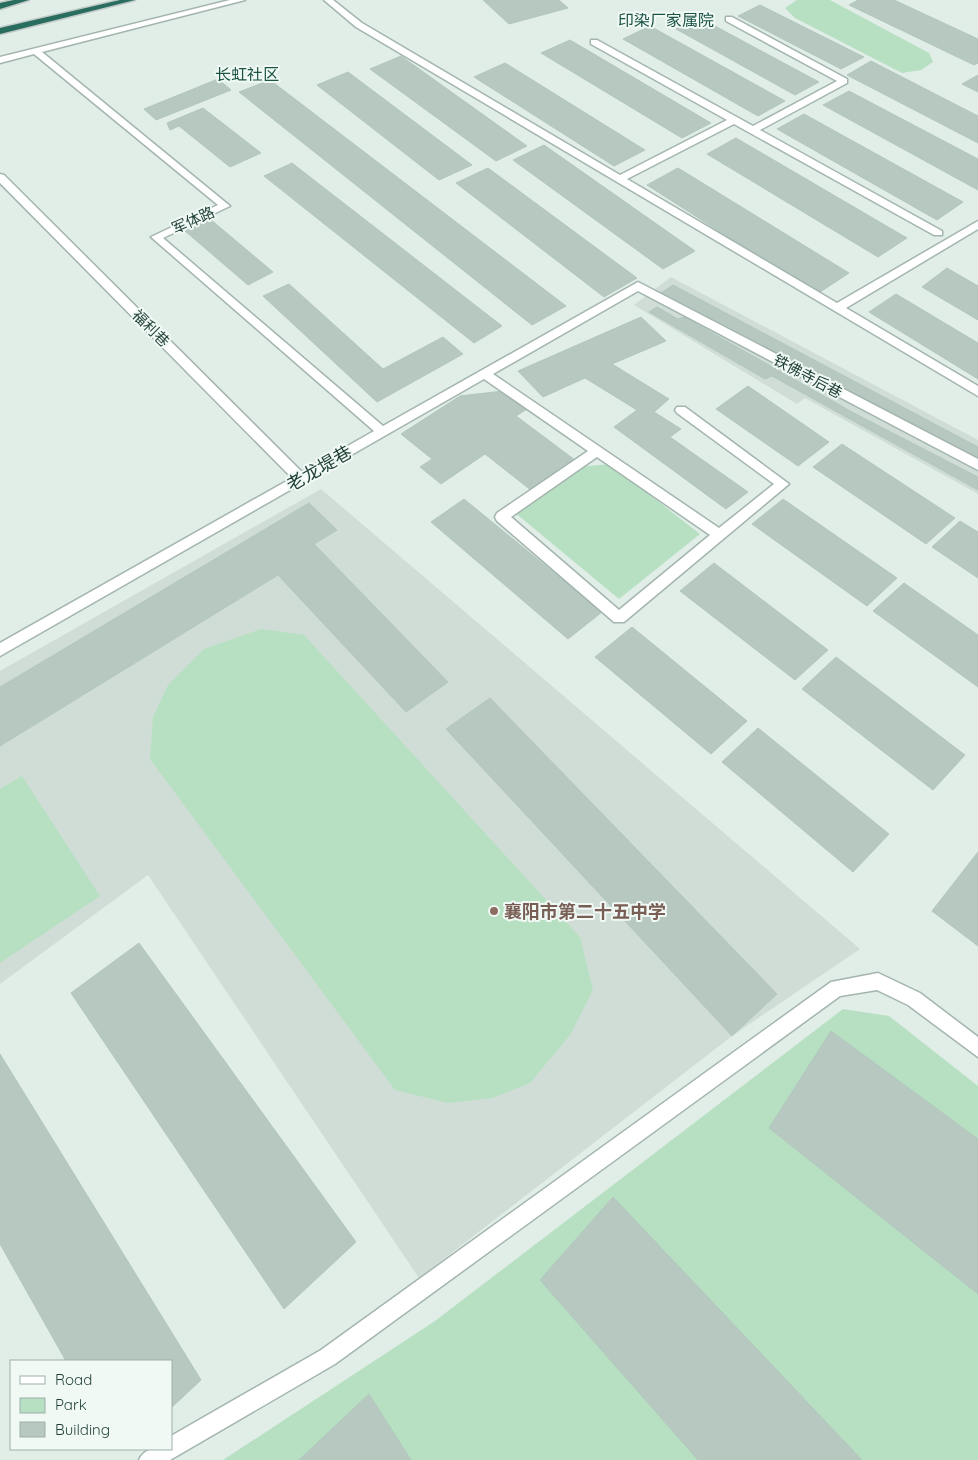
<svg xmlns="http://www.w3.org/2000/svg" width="978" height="1460" viewBox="0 0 978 1460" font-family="Quicksand,'Noto Sans SC',sans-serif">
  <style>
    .built { fill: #cfddd6 }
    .green { fill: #b7e0c2 }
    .building { fill: #b6c8c0; stroke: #b2c7be }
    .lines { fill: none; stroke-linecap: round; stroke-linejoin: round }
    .minor-casing { stroke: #a3b5ae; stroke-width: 3 }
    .highway-casing { stroke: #c0c9c7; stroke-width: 3 }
    .minor { fill: #fff; fill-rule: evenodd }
    .highway { fill: #296d5e; fill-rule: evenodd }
    .education-dot { fill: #8d6e63; stroke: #f1f9f5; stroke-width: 2 }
    .labels { text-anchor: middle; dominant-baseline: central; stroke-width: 4; stroke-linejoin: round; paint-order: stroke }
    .far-street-label { font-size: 15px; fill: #1f3f36; stroke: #f1f9f5 }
    .far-neighbourhood-label { font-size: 16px; fill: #1a5244; stroke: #f1f9f5 }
    .far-quarter-label { font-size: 16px; fill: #1a5244; stroke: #f1f9f5 }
    .street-label { font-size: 18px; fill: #1f3f36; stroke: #f1f9f5 }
    .education-label { font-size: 18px; font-weight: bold; fill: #785e54; stroke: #f1f9f5; text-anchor: start }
  </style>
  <rect width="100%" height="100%" fill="#e1ede7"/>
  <!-- built -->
  <g class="built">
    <polygon points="671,277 978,440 978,494 805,398 797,404 634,305"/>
    <polygon points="321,489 860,949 732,1036 419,1278 148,875 0,984 0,671"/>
  </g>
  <!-- green -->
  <g class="green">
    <polygon points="797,0 830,0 929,53 933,62 921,70 902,73 795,18 785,8"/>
    <polygon points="610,464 700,534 619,599 513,511 578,467"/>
    <polygon points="261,629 304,635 580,937 593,990 570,1035 530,1083 492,1098 448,1103 395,1090 150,759 153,717 168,685 204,649"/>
    <polygon points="22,776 100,896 0,963 0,789"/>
    <polygon points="843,1009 889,1016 978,1086 978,1460 223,1460 435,1321"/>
  </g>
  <!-- building -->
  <g class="building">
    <polygon points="483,0 559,0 568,8 509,24"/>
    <polygon points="858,0 894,0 978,39 978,63 974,65 849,5"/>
    <polygon points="760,5 864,57 841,69 738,16"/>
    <polygon points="700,18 819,82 795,95 676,29"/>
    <polygon points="650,26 785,101 758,116 623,39"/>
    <polygon points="570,40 711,123 682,138 541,53"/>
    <polygon points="401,56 527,146 496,161 370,69"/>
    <polygon points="871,61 978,116 978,143 847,75"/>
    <polygon points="505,63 645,150 614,166 474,77"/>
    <polygon points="348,72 472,165 439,180 317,85"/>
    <polygon points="978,75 978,92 962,84"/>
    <polygon points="218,79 231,90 156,120 144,109"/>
    <polygon points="270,80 566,306 532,325 239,92"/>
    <polygon points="849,91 978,159 978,190 823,105"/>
    <polygon points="203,108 261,153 230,167 179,126 170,130 167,123"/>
    <polygon points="804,114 963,202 937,220 777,129"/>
    <polygon points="736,138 907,238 878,257 707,154"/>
    <polygon points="544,145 695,251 663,269 513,160"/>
    <polygon points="292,163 502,326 474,343 264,176"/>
    <polygon points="488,168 637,278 604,297 456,183"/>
    <polygon points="678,168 849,273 817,294 647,185"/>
    <polygon points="210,219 273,272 248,285 185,231"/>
    <polygon points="947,268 978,286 978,320 922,287"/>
    <polygon points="289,284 383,369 443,337 463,354 377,402 263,296"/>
    <polygon points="673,285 978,447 978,459 661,293"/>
    <polygon points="896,294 978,343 978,379 869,312"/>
    <polygon points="657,307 678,319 684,317 852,412 978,477 978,490 772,376 765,379 649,312"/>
    <polygon points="641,317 666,341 612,364 669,399 654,412 681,429 670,437 748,492 726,509 614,427 637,410 585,378 543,397 518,371"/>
    <polygon points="748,386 829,442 798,466 716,409"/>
    <polygon points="503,391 527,409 516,416 575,460 532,491 485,454 441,484 420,467 432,459 401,434 460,396"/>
    <polygon points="842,444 955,518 926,544 813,467"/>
    <polygon points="464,499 602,612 568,639 431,522"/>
    <polygon points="783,499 897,578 867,606 752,524"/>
    <polygon points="309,503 337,530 314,544 448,682 406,712 278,575 0,746 0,687"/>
    <polygon points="960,521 978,532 978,578 932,547"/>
    <polygon points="714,563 828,650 795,680 680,591"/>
    <polygon points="904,583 978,635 978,687 873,611"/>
    <polygon points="632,627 747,721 711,754 595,657"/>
    <polygon points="836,657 965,755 933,790 802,689"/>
    <polygon points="490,698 777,994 732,1036 446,729"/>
    <polygon points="758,728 889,834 853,872 722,762"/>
    <polygon points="978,852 978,946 932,911"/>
    <polygon points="139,943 356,1242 284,1309 71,993"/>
    <polygon points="831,1031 978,1139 978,1294 769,1128"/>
    <polygon points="0,1054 201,1380 171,1408 171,1361 66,1361 0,1244"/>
    <polygon points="613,1197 862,1460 698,1460 540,1280"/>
    <polygon points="369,1394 411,1460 299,1460"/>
  </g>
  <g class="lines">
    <defs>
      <g id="minor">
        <path d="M 230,0 L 245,0 L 42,52 L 230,206 L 163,238 L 383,426 L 638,282 L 978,459 L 978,470 L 638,291 L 493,374 L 719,528 L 774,484 L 677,413 L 675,410 L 677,407 L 685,407 L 789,484 L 624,622 L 614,622 L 497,521 L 495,517 L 497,513 L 588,451 L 484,379 L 0,656 L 0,643 L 292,478 L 0,183 L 0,174 L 4,175 L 302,472 L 374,431 L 151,237 L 218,205 L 34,54 L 0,63 L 0,57 ZM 597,457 L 710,535 L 619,610 L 511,517 Z"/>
        <polygon points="324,0 333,0 362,23 620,175 727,120 591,44 591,40 597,40 753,126 837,81 726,21 726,17 732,17 847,79 847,83 760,130 942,231 942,235 934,235 734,124 627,179 837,303 978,221 978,229 846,308 978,386 978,396 356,27"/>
        <path d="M 878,973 L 920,993 L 978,1037 L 978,1057 L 908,1005 L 877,990 L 840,996 L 335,1364 L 170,1460 L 139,1460 C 145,1446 158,1449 171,1449 L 171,1436 L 321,1350 L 831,982 Z"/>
      </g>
      <g id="highway">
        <polygon points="14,0 29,0 0,9 0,3"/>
        <polygon points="120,0 135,0 0,34 0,28"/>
      </g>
    </defs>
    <!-- minor casing -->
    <use href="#minor" class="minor-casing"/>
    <!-- highway casing -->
    <use href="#highway" class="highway-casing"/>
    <!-- minor -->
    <use href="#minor" class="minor"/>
    <!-- highway -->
    <use href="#highway" class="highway"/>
  </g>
  <!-- markers -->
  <circle class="education-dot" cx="494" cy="911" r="5"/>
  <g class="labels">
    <!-- far-street labels -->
    <g class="far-street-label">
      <text transform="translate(193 220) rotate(-24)">军体路</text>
      <text transform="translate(151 328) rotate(45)">福利巷</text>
      <text transform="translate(808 376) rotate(28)">铁佛寺后巷</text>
    </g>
    <!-- far-neighbourhood labels -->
    <g class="far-neighbourhood-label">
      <text x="666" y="20">印染厂家属院</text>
    </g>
    <!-- far-quarter labels -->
    <g class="far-quarter-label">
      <text x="247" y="74">长虹社区</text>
    </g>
    <!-- street labels -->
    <g class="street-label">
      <text transform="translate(319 468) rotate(-30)">老龙堤巷</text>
    </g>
    <!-- education labels -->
    <g class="education-label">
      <text x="504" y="911">襄阳市第二十五中学</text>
    </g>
  </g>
  <!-- legend -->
  <rect x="10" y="1360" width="162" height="90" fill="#f1f9f5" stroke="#9dafa9"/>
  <rect x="20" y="1376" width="25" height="8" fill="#ffffff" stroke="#9dafa9"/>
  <text x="55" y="1385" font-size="15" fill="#1f3f36">Road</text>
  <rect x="20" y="1398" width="25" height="15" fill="#b7e0c2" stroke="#9dafa9"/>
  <text x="55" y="1410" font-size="15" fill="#1f3f36">Park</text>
  <rect x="20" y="1422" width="25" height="15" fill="#b6c8c0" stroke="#9dafa9"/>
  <text x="55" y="1435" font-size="15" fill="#1f3f36">Building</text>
</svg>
